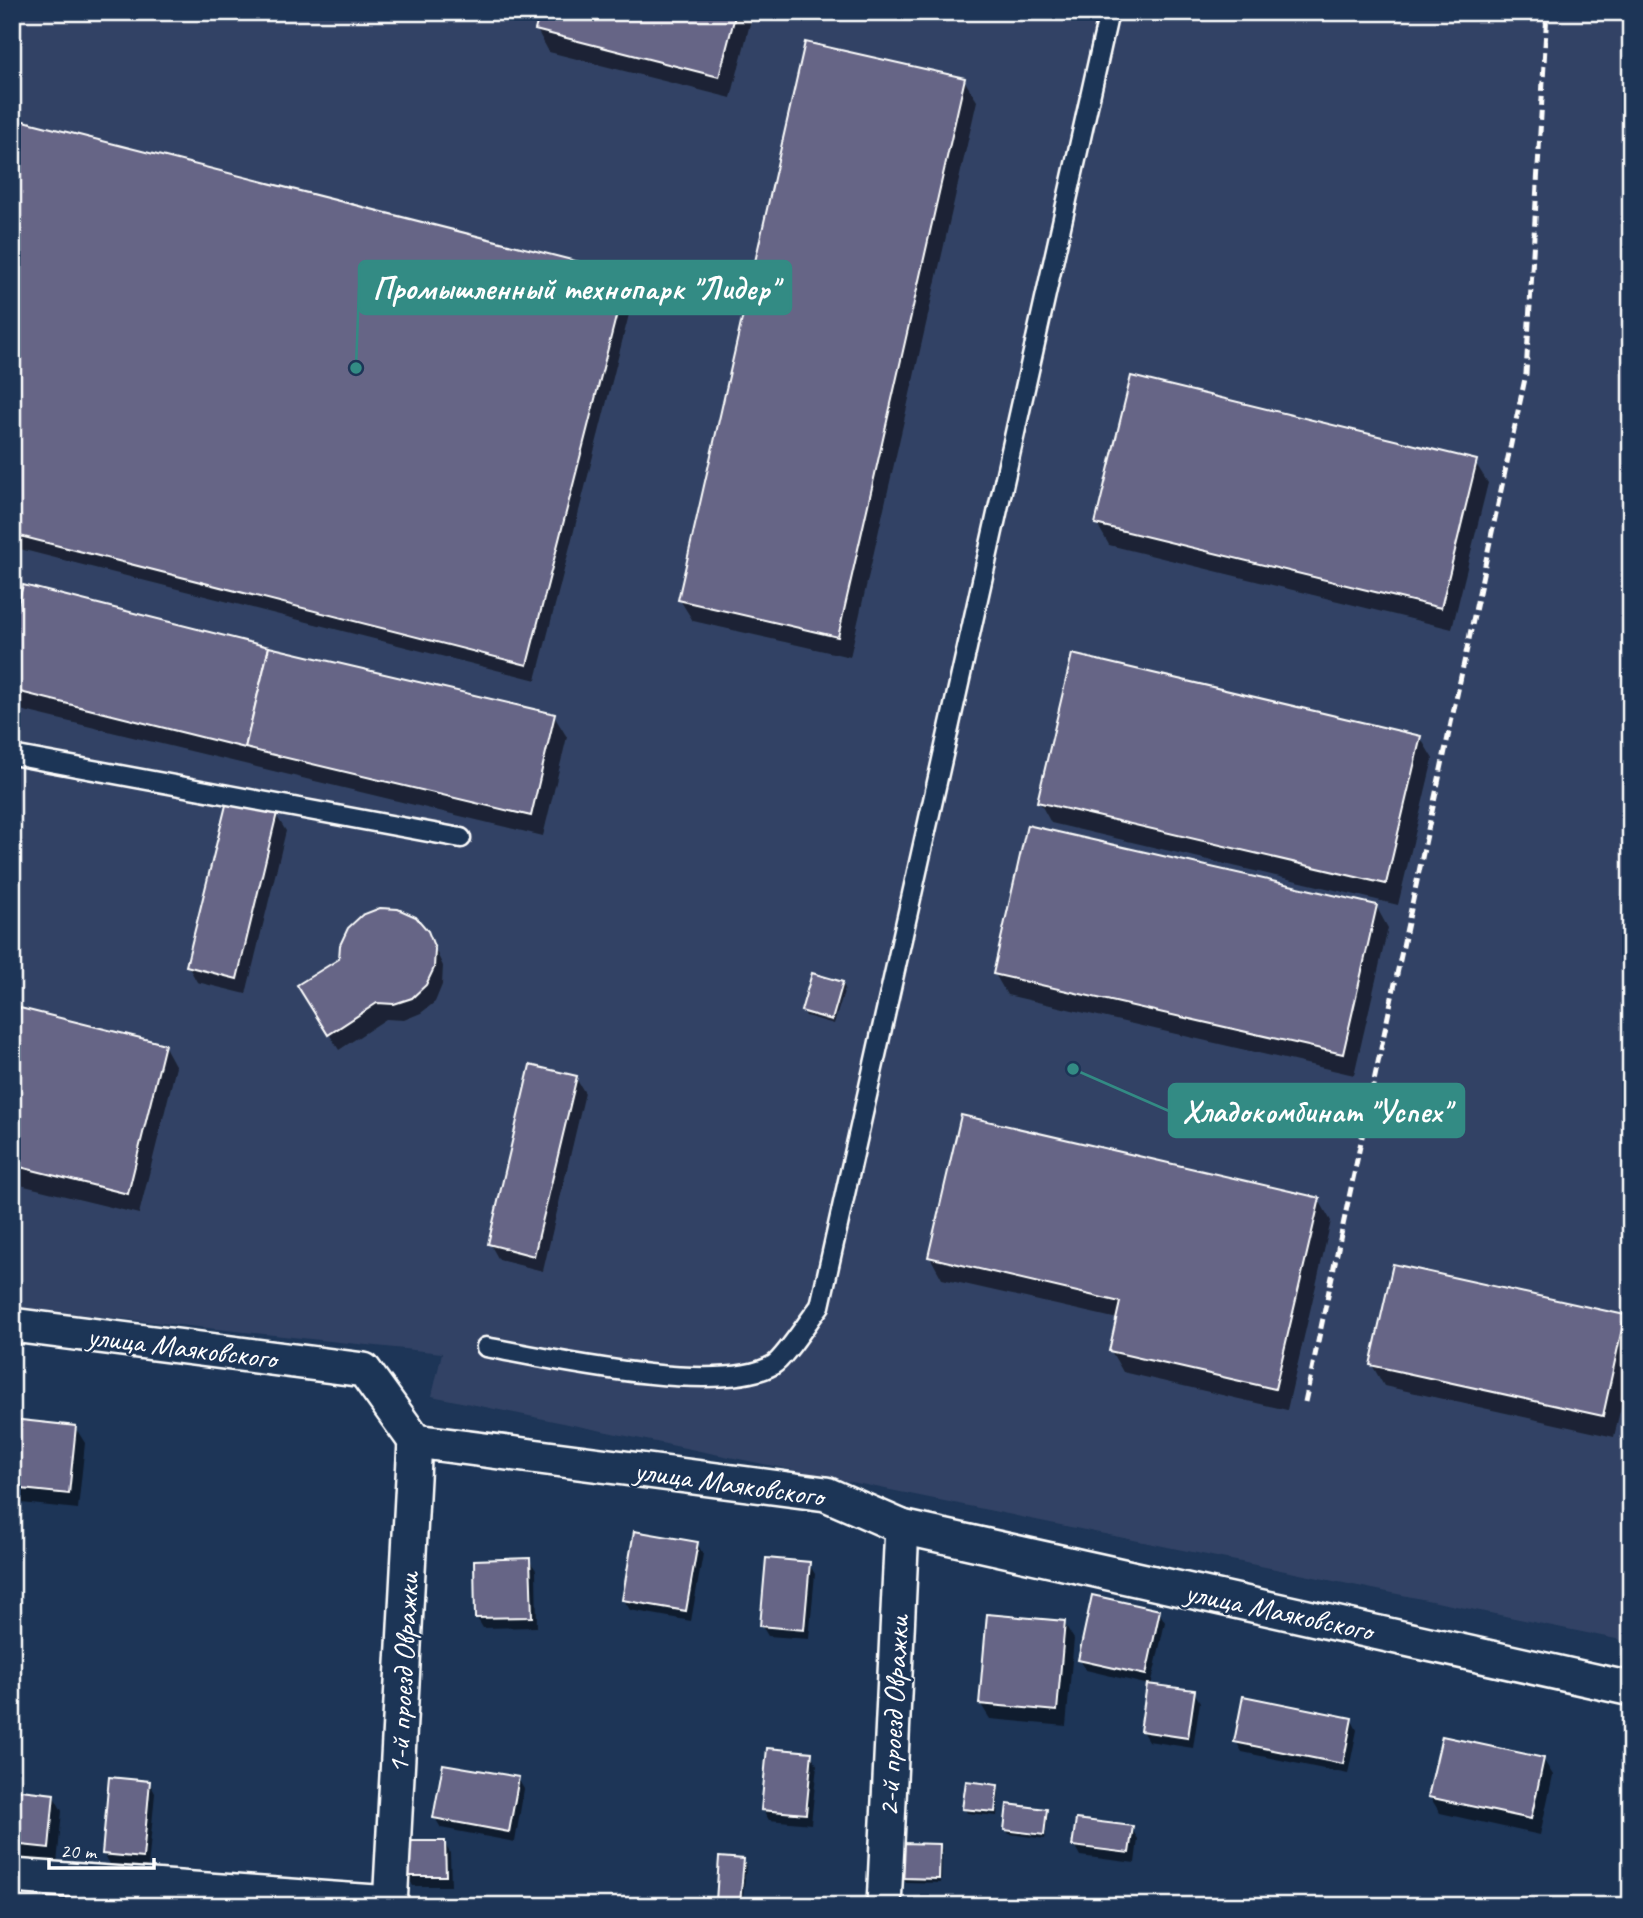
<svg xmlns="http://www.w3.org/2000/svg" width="1643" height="1918" viewBox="0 0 1643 1918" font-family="Caveat,sans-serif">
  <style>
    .built { fill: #334365 }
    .shadow { fill: #0007 }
    .building { fill: #666586; stroke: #fff; stroke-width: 2 }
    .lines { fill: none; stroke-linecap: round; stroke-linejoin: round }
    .lane-casing { stroke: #fff; stroke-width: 23 }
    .street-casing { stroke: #fff; stroke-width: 38 }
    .lane { stroke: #1d3557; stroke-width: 18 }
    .street { stroke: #1d3557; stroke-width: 33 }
    .rail { stroke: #fff; stroke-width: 5; stroke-dasharray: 10 5; stroke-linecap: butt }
    .labels { text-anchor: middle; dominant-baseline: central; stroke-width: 5; stroke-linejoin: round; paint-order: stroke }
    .street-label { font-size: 30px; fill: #fff; stroke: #1d3557 }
    .leader { fill: none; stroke: #338b84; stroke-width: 2.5 }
    .callout-dot { fill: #338b84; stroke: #1d3557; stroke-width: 2.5 }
    .callout { fill: #338b84; stroke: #338b84; stroke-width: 2.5 }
    .callout-label { font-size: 32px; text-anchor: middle; font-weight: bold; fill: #fff }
  </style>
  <rect width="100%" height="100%" fill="#1d3557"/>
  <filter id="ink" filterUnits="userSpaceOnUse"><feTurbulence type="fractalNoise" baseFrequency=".0143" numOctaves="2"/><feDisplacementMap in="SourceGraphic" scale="14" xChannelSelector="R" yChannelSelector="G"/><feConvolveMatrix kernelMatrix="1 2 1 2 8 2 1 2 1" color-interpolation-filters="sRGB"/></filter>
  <g filter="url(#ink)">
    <!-- built -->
    <polygon class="built" points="12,12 1631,12 1631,1642 432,1396 442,1353 12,1307"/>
    <!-- shadow -->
    <g class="shadow">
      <polygon points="542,12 753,12 731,98 549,52 537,30"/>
      <polygon points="964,80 977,101 850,657 693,621 680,600"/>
      <polygon points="12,119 626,275 635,291 536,680 12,547"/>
      <polygon points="1475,462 1488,483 1452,629 1109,545 1097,524"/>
      <polygon points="24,587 554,716 567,737 543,836 12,708 12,634"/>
      <polygon points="1420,737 1433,759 1398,905 1051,823 1039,801"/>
      <polygon points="276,815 286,831 246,994 197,982 188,966"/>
      <polygon points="1376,906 1388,928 1354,1075 1007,995 995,974"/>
      <polygon points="427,932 443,966 442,985 435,1002 421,1013 404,1020 386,1019 339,1050 309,1001"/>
      <polygon points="842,983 845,988 834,1024 806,1016 803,1011"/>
      <polygon points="12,1008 164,1045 176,1067 139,1214 12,1183"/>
      <polygon points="575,1077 585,1093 543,1271 499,1260 490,1244"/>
      <polygon points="1319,1200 1331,1221 1287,1410 1123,1372 1111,1351 1118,1319 942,1279 930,1257"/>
      <polygon points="1624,1317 1631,1328 1631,1363 1614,1437 1384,1386 1372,1365"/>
      <polygon points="12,1420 75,1427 85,1443 78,1509 12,1502"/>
      <polygon points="697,1543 703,1554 691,1621 630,1610 624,1600"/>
      <polygon points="529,1560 536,1570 537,1627 483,1628 477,1618"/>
      <polygon points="809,1564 815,1574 809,1639 768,1636 762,1626"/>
      <polygon points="1159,1612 1165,1622 1151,1686 1194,1692 1200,1702 1193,1748 1148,1741 1142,1731 1149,1685 1086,1670 1080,1660"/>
      <polygon points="1064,1623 1074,1639 1066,1726 990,1719 980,1703"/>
      <polygon points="1351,1719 1357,1730 1348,1774 1242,1752 1236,1741"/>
      <polygon points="811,1754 817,1765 811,1824 769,1820 763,1810"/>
      <polygon points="1543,1759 1553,1775 1540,1835 1440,1813 1430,1797"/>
      <polygon points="518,1779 524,1789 515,1842 441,1828 435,1818"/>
      <polygon points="149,1782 155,1793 148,1868 110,1864 104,1854"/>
      <polygon points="997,1786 999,1791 997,1816 967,1813 964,1808"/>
      <polygon points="12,1791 53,1795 62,1811 57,1864 12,1859"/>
      <polygon points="1045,1810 1048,1815 1045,1839 1009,1834 1006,1830"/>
      <polygon points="1131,1828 1138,1839 1135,1863 1080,1856 1074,1845"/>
      <polygon points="444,1842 450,1853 451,1886 413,1886 407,1875"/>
      <polygon points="939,1845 942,1850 941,1883 906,1882 903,1878"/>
      <polygon points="743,1860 746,1865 742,1906 721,1905 718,1901"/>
    </g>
    <!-- building -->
    <g class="building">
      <polygon points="540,12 736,12 719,77 535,30"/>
      <polygon points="805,42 965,78 838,637 678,600"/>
      <polygon points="12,118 627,274 527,665 12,534"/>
      <polygon points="1131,376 1477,460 1441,608 1095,524"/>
      <polygon points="23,585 269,647 245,748 12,690 12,627"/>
      <polygon points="269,647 555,714 531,816 245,748"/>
      <polygon points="1072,654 1421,736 1386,884 1037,802"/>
      <polygon points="227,801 277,813 237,979 186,966"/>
      <polygon points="1027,825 1377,905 1343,1054 993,974"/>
      <polygon points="380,908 398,909 416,917 428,931 435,949 434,968 426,985 412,998 394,1004 377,1003 328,1035 297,985 339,959 340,945 348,928 362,915"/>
      <polygon points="812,973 843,982 832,1020 801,1011"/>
      <polygon points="12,1006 165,1044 128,1194 12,1165"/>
      <polygon points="530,1065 577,1076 534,1256 488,1244"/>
      <polygon points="961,1115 1320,1198 1275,1389 1109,1351 1120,1302 928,1257"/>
      <polygon points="1393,1264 1625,1315 1603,1416 1370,1365"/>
      <polygon points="12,1419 76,1426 69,1494 12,1488"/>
      <polygon points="634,1531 698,1542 686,1611 622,1600"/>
      <polygon points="530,1558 532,1617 475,1618 474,1560"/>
      <polygon points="766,1558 810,1562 804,1630 760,1626"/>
      <polygon points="1092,1595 1160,1610 1146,1675 1078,1660"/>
      <polygon points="987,1614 1065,1621 1057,1711 979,1704"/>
      <polygon points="1147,1684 1195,1690 1188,1738 1140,1731"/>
      <polygon points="1243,1696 1352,1718 1343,1764 1234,1742"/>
      <polygon points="1442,1736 1544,1758 1531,1819 1428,1797"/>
      <polygon points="767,1748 812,1752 806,1814 761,1810"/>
      <polygon points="443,1764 519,1777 509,1832 433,1818"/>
      <polygon points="109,1777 150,1781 143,1858 102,1854"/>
      <polygon points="966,1781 998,1785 995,1812 962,1809"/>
      <polygon points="12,1789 54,1794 49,1848 12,1844"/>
      <polygon points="1007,1804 1047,1809 1044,1835 1004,1830"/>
      <polygon points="1076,1819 1133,1826 1129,1853 1072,1846"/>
      <polygon points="404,1841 445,1841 446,1876 405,1876"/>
      <polygon points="902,1843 940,1844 939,1879 902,1878"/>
      <polygon points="719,1857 744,1859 740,1903 716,1901"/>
    </g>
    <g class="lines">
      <defs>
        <g id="lane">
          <polyline points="12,755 461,838"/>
          <path d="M 486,1347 C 550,1359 719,1396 773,1365 C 784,1359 810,1318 820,1306 L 1109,12"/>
        </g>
        <g id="street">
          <polyline points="12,1325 364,1370 415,1441 826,1494 902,1527 1631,1689"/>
          <polyline points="12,1876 390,1903"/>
          <polyline points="390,1906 415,1441"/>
          <polyline points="884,1906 902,1527"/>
        </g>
      </defs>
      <!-- lane casing -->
      <use href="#lane" class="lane-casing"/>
      <!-- street casing -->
      <use href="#street" class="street-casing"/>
      <!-- lane -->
      <use href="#lane" class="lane"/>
      <!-- street -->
      <use href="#street" class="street"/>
      <!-- rail -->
      <polyline class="rail" points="1305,1402 1526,374 1547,12"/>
    </g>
  </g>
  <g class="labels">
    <!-- street labels -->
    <g class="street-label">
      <text transform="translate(182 1347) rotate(7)">улица Маяковского</text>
      <text transform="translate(729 1483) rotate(8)">улица Маяковского</text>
      <text transform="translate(1279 1611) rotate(12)">улица Маяковского</text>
      <text transform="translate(403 1673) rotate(-87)">1-й проезд Овражки</text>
      <text transform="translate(893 1716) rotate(-87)">2-й проезд Овражки</text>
    </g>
  </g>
  <!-- callouts -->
  <path class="leader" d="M356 368L359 288M1073 1069L1169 1111"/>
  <g class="callout-dot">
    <circle cx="356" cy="368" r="7"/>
    <circle cx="1073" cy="1069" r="7"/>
  </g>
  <g class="callout">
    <rect x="359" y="261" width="432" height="53" rx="7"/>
    <rect x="1169" y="1084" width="295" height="53" rx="7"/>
  </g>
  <g class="callout-label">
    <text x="575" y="299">Промышленный технопарк "Лидер"</text>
    <text x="1316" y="1122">Хладокомбинат "Успех"</text>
  </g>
  <!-- margin -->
  <rect width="1643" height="1918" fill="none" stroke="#1d3557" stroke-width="42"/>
  <rect x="21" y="21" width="1601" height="1876" fill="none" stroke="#fff" stroke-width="2.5" filter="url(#ink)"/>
  <!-- scale -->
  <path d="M49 1858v10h105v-10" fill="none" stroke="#ffffff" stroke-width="3.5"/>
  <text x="60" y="1858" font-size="21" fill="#ffffff" stroke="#1d3557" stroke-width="5" paint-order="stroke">20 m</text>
</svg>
